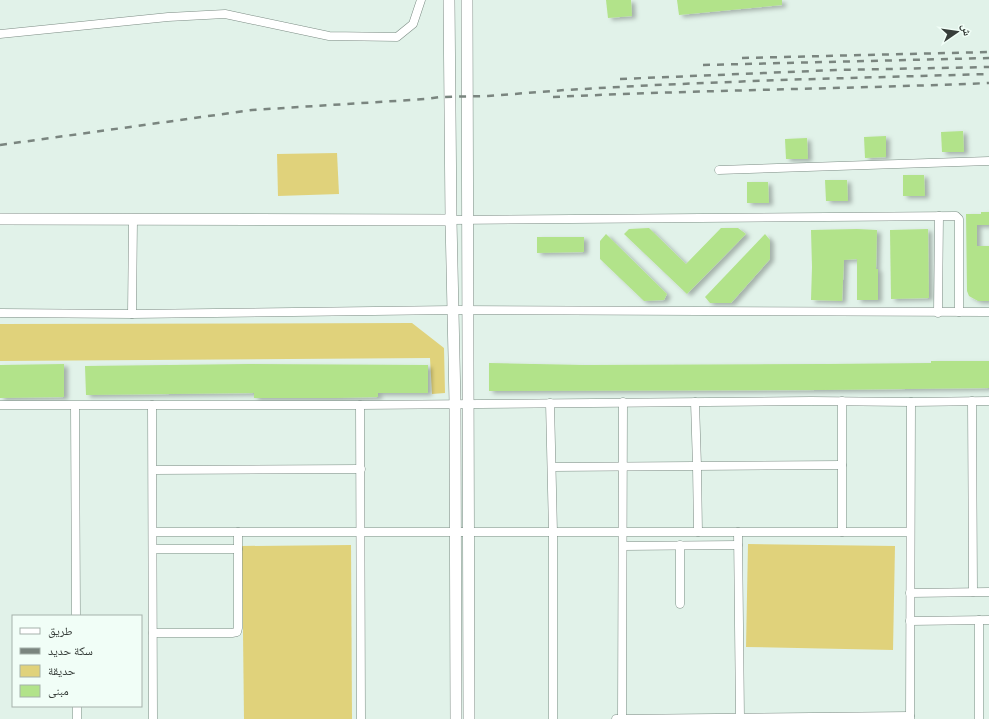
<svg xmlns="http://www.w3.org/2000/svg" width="989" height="719" viewBox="0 0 989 719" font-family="'IBM Plex Sans','Noto Naskh Arabic',sans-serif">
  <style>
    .green { fill: #e0d27b }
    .building { fill: #b2e38a; filter: url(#shadow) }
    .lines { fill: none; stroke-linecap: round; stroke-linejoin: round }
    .street-casing { stroke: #7c8c84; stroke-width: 9 }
    .secondary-casing { stroke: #7c8c84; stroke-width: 12 }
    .street { stroke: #fff; stroke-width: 8 }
    .secondary { stroke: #fff; stroke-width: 11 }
    .rail { stroke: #7a857f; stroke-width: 2.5; stroke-dasharray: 7 7; stroke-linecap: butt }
  </style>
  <defs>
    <filter id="shadow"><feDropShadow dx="4" dy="2.5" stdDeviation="2" flood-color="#0004"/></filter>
  </defs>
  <rect width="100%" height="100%" fill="#e1f2e9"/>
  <!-- green -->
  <g class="green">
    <polygon points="337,153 339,194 278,196 277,154"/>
    <polygon points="412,323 444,348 445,393 432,394 430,358 0,361 0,324"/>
    <polygon points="748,544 895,546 893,650 746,647"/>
    <polygon points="351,545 352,719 244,719 242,546"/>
  </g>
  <!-- building -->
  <g class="building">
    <polygon points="606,0 631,0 632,16 608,18"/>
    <polygon points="677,0 782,0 782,5 679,15"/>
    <polygon points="963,131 964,152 942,152 941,132"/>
    <polygon points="886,136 886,157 865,158 864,137"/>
    <polygon points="807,138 808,159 786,159 785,139"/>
    <polygon points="903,175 924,175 925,196 903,196"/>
    <polygon points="825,180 847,180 848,201 826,201"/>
    <polygon points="747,182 768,182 769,203 747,203"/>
    <polygon points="981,212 989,212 989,225 977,225 977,246 989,246 989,301 978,301 969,296 967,291 966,214 981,214"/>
    <polygon points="649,228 686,264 721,228 738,228 746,234 687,294 624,234 629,229"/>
    <polygon points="857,229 877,230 876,269 878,269 878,300 857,300 857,259 844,260 842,301 811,300 812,267 811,230"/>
    <polygon points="928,229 929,298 891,299 890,230"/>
    <polygon points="606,234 667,294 664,300 644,301 600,259 600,241"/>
    <polygon points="765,234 770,240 770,259 731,303 710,303 705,297"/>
    <polygon points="537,237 584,237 584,252 537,253"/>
    <polygon points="931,361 989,361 989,388 822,390 489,391 489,363 584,365 825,364 931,363"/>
    <polygon points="64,364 64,397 0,398 0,365"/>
    <polygon points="249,364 428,365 428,393 378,393 378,397 335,398 254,398 254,393 86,395 85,366"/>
  </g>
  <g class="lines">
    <defs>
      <g id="street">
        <polyline points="0,34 168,17 225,14 329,36 397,37 413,24 421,0"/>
        <polyline points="719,170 989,161"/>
        <polyline points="451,220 956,216 959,219 959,312"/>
        <polyline points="0,313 132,314 453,310 989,312"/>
        <polyline points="938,313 939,216"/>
        <polyline points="132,314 133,220"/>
        <polyline points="842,401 842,532"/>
        <polyline points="972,401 973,592"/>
        <polyline points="695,402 697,466 698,532"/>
        <polyline points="550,403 553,532 553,719"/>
        <polyline points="0,405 360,405 811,401 911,402 989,401"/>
        <polyline points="152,405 153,719"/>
        <polyline points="360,405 361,719"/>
        <polyline points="75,406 76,616"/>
        <polyline points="552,467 842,465"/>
        <polyline points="153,470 361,469"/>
        <polyline points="153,532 910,532"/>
        <polyline points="738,532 740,718"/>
        <polyline points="680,545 680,604"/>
        <polyline points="623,546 738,545"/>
        <polyline points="153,549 238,549"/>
        <polyline points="910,593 989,592"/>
        <polyline points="979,620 979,719"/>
        <polyline points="910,621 989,620"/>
        <polyline points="153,633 232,633 237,632 238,628 238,532"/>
        <polyline points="77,706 77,719"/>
        <polyline points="616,719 910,716"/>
        <polyline points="622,719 623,402"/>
        <polyline points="910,719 911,402"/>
      </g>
      <g id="secondary">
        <polyline points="449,0 451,220 455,403 456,719"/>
        <polyline points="467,0 469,719"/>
        <polyline points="0,219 451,220"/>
      </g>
    </defs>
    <!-- street casing -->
    <use href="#street" class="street-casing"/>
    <!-- secondary casing -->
    <use href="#secondary" class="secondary-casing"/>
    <!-- street -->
    <use href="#street" class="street"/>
    <!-- secondary -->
    <use href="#secondary" class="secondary"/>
    <!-- rail -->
    <g class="rail">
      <polyline points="742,58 989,52"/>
      <polyline points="703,65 989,58"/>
      <polyline points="620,79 836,70 989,67"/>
      <path d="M 553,97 C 698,90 844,89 989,83"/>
      <polyline points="0,145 252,110 426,99 439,97 488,96 565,90 655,85 779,80 989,74"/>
    </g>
  </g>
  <!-- legend -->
  <rect x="12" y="615" width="130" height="92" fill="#f1fef7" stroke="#a6b1ab"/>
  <rect x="20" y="628" width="20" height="6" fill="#ffffff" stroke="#a6b1ab"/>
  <text x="48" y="635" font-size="12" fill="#363d39">طريق</text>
  <rect x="20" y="648" width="20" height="6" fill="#7a857f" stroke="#a6b1ab"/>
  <text x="48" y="655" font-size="12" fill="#363d39">سكة حديد</text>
  <rect x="20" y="665" width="20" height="12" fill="#e0d27b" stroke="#a6b1ab"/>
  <text x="48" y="675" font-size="12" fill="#363d39">حديقة</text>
  <rect x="20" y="685" width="20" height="12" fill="#b2e38a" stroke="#a6b1ab"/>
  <text x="48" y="695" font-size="12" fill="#363d39">مبنى</text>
  <!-- north arrow -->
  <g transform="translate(957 32) rotate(77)" stroke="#f1fef7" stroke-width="3" paint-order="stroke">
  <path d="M0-3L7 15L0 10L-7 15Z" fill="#363d39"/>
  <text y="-6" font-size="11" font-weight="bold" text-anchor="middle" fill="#363d39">ش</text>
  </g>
</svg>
